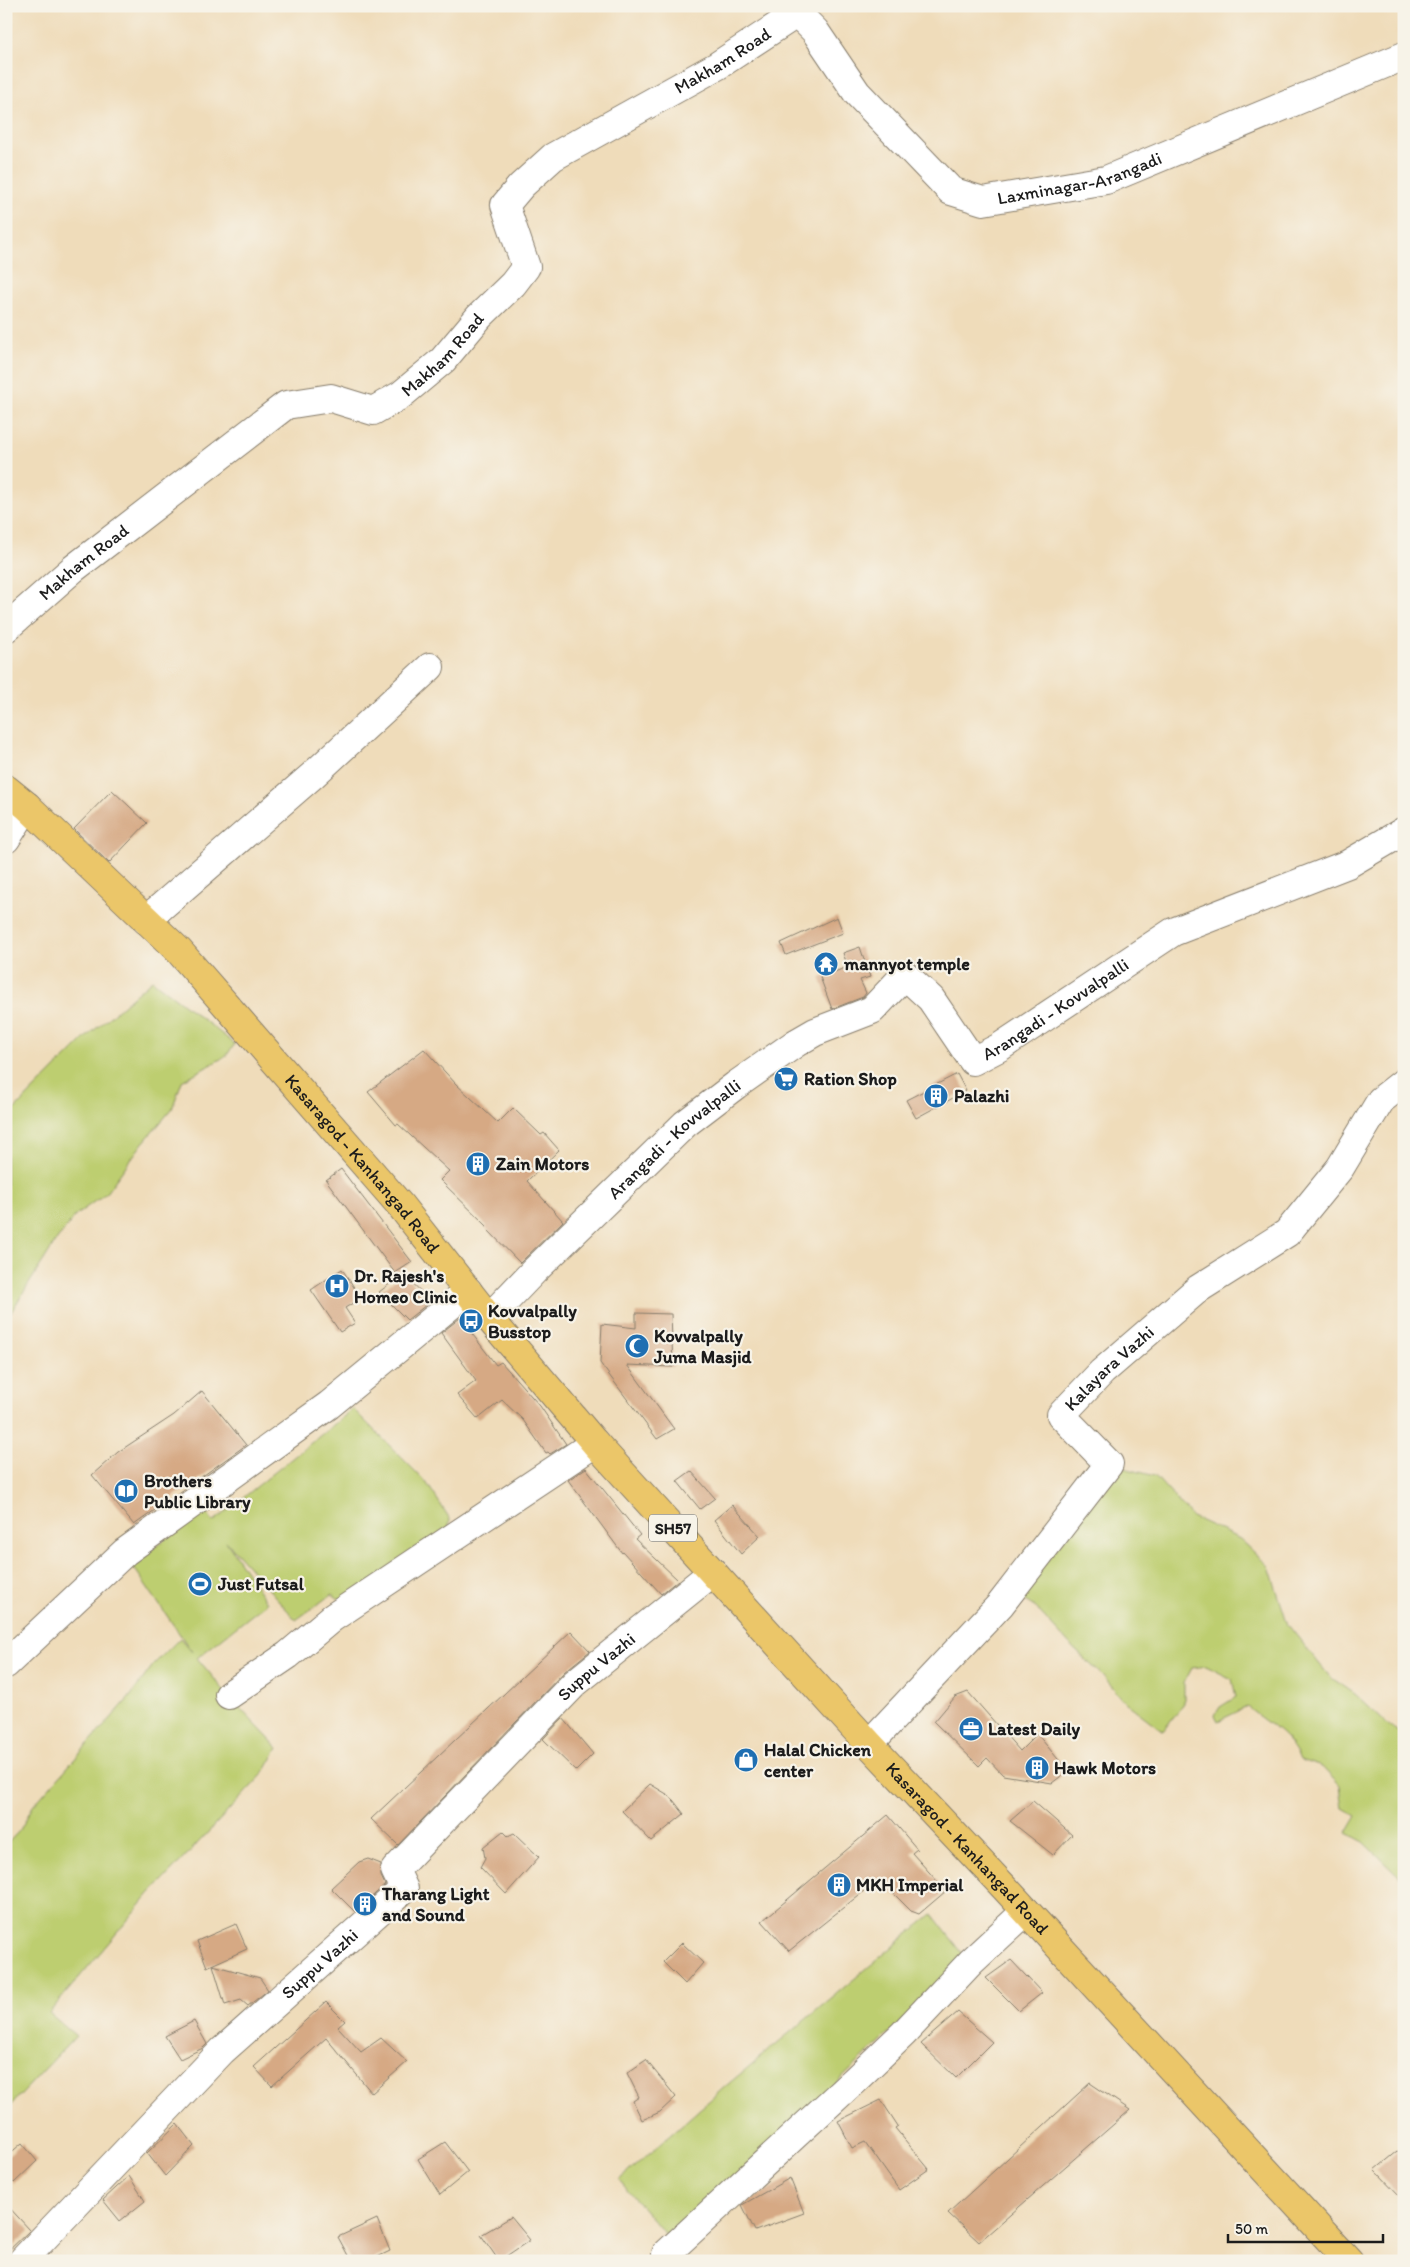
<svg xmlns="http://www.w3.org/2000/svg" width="1410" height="2267" viewBox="0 0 1410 2267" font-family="Itim,sans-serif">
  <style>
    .green { fill: #bdce70; stroke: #6c7546 }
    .building { fill: #d6a984 }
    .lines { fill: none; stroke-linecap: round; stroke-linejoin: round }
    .minor-casing { stroke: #867c6b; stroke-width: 30 }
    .major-casing { stroke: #867c6b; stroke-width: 30 }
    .minor { stroke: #fff; stroke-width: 28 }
    .major { stroke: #ebc669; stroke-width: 28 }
    .labels { text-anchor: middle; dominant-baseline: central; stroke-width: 4.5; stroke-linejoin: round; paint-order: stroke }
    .shield { fill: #f7f3e8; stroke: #5e5c59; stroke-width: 1 }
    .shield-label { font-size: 16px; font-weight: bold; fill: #1c1c1c }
    .street-label { font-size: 18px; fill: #1c1c1c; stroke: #f7f3e8 }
    .poi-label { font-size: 18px; font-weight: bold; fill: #1c1c1c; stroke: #f7f3e8; text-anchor: start }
  </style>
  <rect width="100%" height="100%" fill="#f7f3e8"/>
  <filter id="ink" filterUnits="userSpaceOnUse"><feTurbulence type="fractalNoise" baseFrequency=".02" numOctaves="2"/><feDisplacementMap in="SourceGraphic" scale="10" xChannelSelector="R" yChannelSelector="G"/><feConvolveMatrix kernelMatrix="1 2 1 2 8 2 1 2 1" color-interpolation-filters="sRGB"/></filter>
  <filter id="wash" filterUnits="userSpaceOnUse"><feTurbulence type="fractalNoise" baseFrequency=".0096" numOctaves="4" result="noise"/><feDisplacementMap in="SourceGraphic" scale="20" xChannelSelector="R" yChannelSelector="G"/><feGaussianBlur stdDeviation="1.12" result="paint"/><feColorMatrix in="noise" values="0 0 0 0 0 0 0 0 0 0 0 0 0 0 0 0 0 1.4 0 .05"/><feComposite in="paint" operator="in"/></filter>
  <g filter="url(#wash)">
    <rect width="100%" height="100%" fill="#efdcba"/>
    <!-- green -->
    <g class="green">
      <polygon points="152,980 235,1044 226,1056 182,1081 172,1109 142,1144 106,1193 76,1215 56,1241 6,1320 6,1118 84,1039"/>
      <polygon points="353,1409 426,1482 450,1519 448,1534 345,1603 332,1594 296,1620 226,1541 267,1603 197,1658 233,1701 278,1748 263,1774 149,1895 49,2013 76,2036 6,2110 6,1845 20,1830 33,1806 129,1698 154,1664 180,1638 192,1652 132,1565 204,1509 213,1522"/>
      <path d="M 1120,1467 L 1155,1476 L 1192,1517 L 1240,1539 L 1269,1566 L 1288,1625 L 1330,1677 L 1355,1694 L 1387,1724 L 1404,1736 L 1404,1881 L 1364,1842 L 1347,1833 L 1357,1816 L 1343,1808 L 1340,1786 L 1322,1767 L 1300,1760 C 1291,1736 1266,1723 1247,1707 L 1218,1721 L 1215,1715 L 1220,1707 L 1236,1697 L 1232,1679 L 1206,1666 L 1192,1668 L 1184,1683 L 1184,1703 L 1163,1731 L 1125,1702 L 1104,1677 L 1070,1645 L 1036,1608 L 1019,1597 Z"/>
      <polygon points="932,1914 967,1959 671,2241 619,2180 727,2085"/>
    </g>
    <g id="blocks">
      <!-- building -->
      <g class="building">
        <polygon points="112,790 147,823 109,863 74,829"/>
        <polygon points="837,917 843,933 786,955 781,943"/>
        <polygon points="860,947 870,977 860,980 866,993 863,997 832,1009 820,977 848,967 843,953"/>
        <polygon points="424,1049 456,1084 498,1123 513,1108 541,1135 544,1133 559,1150 527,1181 563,1221 520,1263 486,1228 487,1226 440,1180 449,1171 398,1124 396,1125 368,1092"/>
        <polygon points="957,1074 966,1091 916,1118 906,1100"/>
        <polygon points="341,1169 412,1262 395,1273 326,1180"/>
        <polygon points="342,1269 361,1298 345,1308 355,1323 340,1332 311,1290"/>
        <polygon points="403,1274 431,1301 407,1320 379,1292"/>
        <polygon points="636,1313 671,1314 673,1367 627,1365 674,1429 657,1439 600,1363 602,1324 636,1328"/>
        <polygon points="460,1318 496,1365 501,1362 540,1406 566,1444 550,1454 548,1452 546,1453 523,1420 502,1400 478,1419 457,1395 476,1381 441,1333"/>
        <polygon points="202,1391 246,1445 134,1525 92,1475 118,1452 174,1415"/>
        <polygon points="586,1468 640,1535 635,1539 678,1580 661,1594 623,1552 622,1553 568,1480"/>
        <polygon points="691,1471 715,1498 700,1509 677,1481"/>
        <polygon points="732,1505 760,1536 741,1554 714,1520"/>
        <polygon points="571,1631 590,1651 564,1672 398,1845 371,1819"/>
        <polygon points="968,1692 1020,1751 1037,1734 1068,1771 1052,1783 1003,1775 987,1758 979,1766 934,1722 955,1697"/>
        <polygon points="563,1718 593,1754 576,1771 543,1739"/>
        <polygon points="650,1784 670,1796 684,1814 651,1841 622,1811"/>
        <polygon points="1033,1801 1072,1835 1053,1855 1010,1821"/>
        <polygon points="888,1815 917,1849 912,1853 946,1891 919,1914 911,1911 879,1879 789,1951 762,1921"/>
        <polygon points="503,1831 508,1836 514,1833 539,1857 506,1894 480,1867 485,1858 483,1847"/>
        <polygon points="368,1859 381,1864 381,1876 385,1885 355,1912 331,1888 359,1862"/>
        <polygon points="236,1924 247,1949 207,1967 197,1941"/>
        <polygon points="682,1943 703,1963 685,1984 663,1962"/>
        <polygon points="1011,1960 1042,1993 1019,2011 986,1978"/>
        <polygon points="213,1965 260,1978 268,1990 248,2006 241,2000 225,2005"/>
        <polygon points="326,2002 345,2021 338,2027 361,2052 381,2038 407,2062 372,2093 326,2038 272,2086 254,2067"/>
        <polygon points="958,2012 992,2042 956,2078 921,2044"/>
        <polygon points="194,2021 207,2044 203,2048 180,2059 165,2036"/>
        <polygon points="646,2060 676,2097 660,2112 642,2120 633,2101 639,2097 627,2073"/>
        <polygon points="1090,2083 1130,2110 979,2242 948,2213"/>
        <polygon points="881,2100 898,2126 895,2128 929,2169 899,2190 865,2142 852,2148 838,2121"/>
        <polygon points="177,2124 194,2146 165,2176 147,2153"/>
        <polygon points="445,2142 468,2172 440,2195 418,2159"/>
        <polygon points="22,2143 37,2161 14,2183 6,2175 6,2157"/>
        <polygon points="1404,2146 1404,2200 1375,2170"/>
        <polygon points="129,2176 145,2201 120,2221 103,2200"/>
        <polygon points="790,2178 804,2213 755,2231 742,2205"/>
        <polygon points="6,2204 30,2230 6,2253"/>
        <polygon points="511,2217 530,2240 499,2261 481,2235"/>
        <polygon points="377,2219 390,2251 369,2261 351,2261 338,2237"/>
      </g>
    </g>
  </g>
  <g filter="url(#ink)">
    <use href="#blocks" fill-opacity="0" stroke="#867c6b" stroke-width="1"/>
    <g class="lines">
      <defs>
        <g id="minor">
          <path id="s1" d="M 790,6 L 815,31 L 857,93 L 951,191 L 983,201 L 1106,180 L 1404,56"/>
          <path id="s2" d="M 6,628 L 73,569 L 286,405 L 331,398 L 373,411 L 401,395 L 443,360 L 479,317 L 513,284 L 526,267 L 505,205 L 521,186 L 553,157 L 717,66 L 796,14"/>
          <polyline points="6,839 27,806"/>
          <polyline points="146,920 313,775 430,667"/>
          <path id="s3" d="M 489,1318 L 534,1271 L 685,1124 L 736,1085 L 796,1043 L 815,1032 L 872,1010 L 905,975 L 931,999 L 973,1061 L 1000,1047 L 1173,932 L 1348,864 L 1404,831"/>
          <polyline points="6,1664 125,1552 329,1405 468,1291"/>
          <polyline points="229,1695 288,1655 332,1618 595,1443"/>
          <path id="s4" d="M 869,1744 L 1000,1605 L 1109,1464 L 1061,1415 L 1102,1372 L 1198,1289 L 1287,1233 L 1340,1168 L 1381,1100 L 1404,1082"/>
          <polyline points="666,2254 857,2078 903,2034 971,1962 1026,1911"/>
          <path id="s5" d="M 22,2261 L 222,2051 L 404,1889 L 395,1870 L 575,1683 L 713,1572"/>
        </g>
        <g id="major">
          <path id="s6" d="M 6,789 L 27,806 L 179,951 L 400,1205 L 489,1318 L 595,1443 L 869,1744 L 1004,1887 L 1349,2261"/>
        </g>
      </defs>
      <!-- minor casing -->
      <use href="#minor" class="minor-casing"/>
      <!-- major casing -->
      <use href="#major" class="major-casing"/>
      <!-- minor -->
      <use href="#minor" class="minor"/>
      <!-- major -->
      <use href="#major" class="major"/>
    </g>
  </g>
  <!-- icons -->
  <defs>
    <symbol id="temple-disc" viewBox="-11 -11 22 22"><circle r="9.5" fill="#1f6fb2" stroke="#f7f3e8"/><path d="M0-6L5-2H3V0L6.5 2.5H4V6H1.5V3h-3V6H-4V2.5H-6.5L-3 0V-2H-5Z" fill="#fff"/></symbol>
    <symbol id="supermarket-disc" viewBox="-11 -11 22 22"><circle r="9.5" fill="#1f6fb2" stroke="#f7f3e8"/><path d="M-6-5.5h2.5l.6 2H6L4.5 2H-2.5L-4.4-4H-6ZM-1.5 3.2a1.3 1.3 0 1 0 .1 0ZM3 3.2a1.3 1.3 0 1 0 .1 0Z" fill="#fff"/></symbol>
    <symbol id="building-disc" viewBox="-11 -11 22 22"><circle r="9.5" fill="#1f6fb2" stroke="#f7f3e8"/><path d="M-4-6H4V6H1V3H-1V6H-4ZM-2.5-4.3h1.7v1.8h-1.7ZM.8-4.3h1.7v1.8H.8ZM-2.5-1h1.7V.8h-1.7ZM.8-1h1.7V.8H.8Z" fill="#fff"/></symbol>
    <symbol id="hospital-disc" viewBox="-11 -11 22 22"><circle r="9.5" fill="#1f6fb2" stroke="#f7f3e8"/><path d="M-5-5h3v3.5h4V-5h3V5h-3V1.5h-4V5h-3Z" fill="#fff"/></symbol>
    <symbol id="bus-disc" viewBox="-11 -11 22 22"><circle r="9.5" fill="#1f6fb2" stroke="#f7f3e8"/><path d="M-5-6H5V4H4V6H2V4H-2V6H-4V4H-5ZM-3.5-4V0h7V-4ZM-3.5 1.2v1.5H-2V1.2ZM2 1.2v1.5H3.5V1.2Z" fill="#fff"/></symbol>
    <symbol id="mosque-disc" viewBox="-11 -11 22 22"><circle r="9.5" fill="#1f6fb2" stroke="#f7f3e8"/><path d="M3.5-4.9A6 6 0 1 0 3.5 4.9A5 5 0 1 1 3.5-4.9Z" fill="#fff"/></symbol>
    <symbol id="library-disc" viewBox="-11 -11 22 22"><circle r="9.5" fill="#1f6fb2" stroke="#f7f3e8"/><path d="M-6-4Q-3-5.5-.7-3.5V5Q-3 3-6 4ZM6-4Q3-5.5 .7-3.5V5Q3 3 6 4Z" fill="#fff"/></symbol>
    <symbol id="stadium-disc" viewBox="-11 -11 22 22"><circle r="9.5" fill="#1f6fb2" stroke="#f7f3e8"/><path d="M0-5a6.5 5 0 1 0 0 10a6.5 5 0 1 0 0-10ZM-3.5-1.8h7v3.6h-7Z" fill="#fff"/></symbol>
    <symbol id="office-disc" viewBox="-11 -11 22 22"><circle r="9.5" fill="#1f6fb2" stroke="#f7f3e8"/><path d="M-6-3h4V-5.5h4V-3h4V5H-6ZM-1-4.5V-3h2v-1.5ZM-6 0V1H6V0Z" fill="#fff"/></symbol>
    <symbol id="shop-disc" viewBox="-11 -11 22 22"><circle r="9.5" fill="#1f6fb2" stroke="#f7f3e8"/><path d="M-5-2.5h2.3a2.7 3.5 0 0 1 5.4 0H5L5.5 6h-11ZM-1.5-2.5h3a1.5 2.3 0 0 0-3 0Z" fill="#fff"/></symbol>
  </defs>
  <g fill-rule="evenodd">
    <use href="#temple-disc" x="812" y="950" width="28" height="28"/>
    <use href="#supermarket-disc" x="772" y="1065" width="28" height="28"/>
    <use href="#building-disc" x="922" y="1082" width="28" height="28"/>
    <use href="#building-disc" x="464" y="1150" width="28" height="28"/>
    <use href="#hospital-disc" x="323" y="1272" width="28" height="28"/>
    <use href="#bus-disc" x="457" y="1307" width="28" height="28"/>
    <use href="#mosque-disc" x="623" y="1332" width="28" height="28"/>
    <use href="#library-disc" x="112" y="1477" width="28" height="28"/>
    <use href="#stadium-disc" x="186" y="1570" width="28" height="28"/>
    <use href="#office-disc" x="957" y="1715" width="28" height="28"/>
    <use href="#shop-disc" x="732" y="1746" width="28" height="28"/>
    <use href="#building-disc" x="1023" y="1754" width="28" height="28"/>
    <use href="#building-disc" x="825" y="1871" width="28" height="28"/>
    <use href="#building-disc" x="351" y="1890" width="28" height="28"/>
  </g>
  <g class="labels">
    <!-- shield labels -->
    <rect class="shield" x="649" y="1514.5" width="48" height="27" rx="4"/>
    <g class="shield-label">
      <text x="673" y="1528">SH57</text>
    </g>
    <!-- street labels -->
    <g class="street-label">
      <text stroke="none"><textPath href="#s2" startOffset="988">Makham Road</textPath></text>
      <text stroke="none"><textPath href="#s1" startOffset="379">Laxminagar-Arangadi</textPath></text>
      <text stroke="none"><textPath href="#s2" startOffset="538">Makham Road</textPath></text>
      <text stroke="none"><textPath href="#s2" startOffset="102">Makham Road</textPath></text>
      <text stroke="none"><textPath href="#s3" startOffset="752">Arangadi - Kovvalpalli</textPath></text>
      <text stroke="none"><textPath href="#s3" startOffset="258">Arangadi - Kovvalpalli</textPath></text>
      <text stroke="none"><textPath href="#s6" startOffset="518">Kasaragod - Kanhangad Road</textPath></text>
      <text stroke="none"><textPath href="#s4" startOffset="505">Kalayara Vazhi</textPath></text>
      <text stroke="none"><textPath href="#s5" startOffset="841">Suppu Vazhi</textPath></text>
      <text stroke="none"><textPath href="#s6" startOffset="1432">Kasaragod - Kanhangad Road</textPath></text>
      <text stroke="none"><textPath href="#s5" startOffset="421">Suppu Vazhi</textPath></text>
    </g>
    <!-- poi labels -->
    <g class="poi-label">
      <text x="844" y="964">mannyot temple</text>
      <text x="804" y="1079">Ration Shop</text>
      <text x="954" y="1096">Palazhi</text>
      <text x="496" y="1164">Zain Motors</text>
      <text x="354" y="1276">Dr. Rajesh's<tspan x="354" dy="21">Homeo Clinic</tspan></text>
      <text x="488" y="1311">Kovvalpally<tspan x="488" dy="21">Busstop</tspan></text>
      <text x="654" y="1336">Kovvalpally<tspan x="654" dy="21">Juma Masjid</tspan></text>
      <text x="144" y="1481">Brothers<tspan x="144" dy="21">Public Library</tspan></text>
      <text x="218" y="1584">Just Futsal</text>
      <text x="988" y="1729">Latest Daily</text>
      <text x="764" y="1750">Halal Chicken<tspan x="764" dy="21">center</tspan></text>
      <text x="1054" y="1768">Hawk Motors</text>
      <text x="856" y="1885">MKH Imperial</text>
      <text x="382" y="1894">Tharang Light<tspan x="382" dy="21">and Sound</tspan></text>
    </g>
  </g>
  <!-- margin -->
  <rect width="1410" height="2267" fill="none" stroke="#f7f3e8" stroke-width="25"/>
  <!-- scale -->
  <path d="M1228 2234v8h155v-8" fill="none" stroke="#1c1c1c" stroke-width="2.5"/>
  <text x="1235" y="2234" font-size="15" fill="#1c1c1c" stroke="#f7f3e8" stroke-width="4" paint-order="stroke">50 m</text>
</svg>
